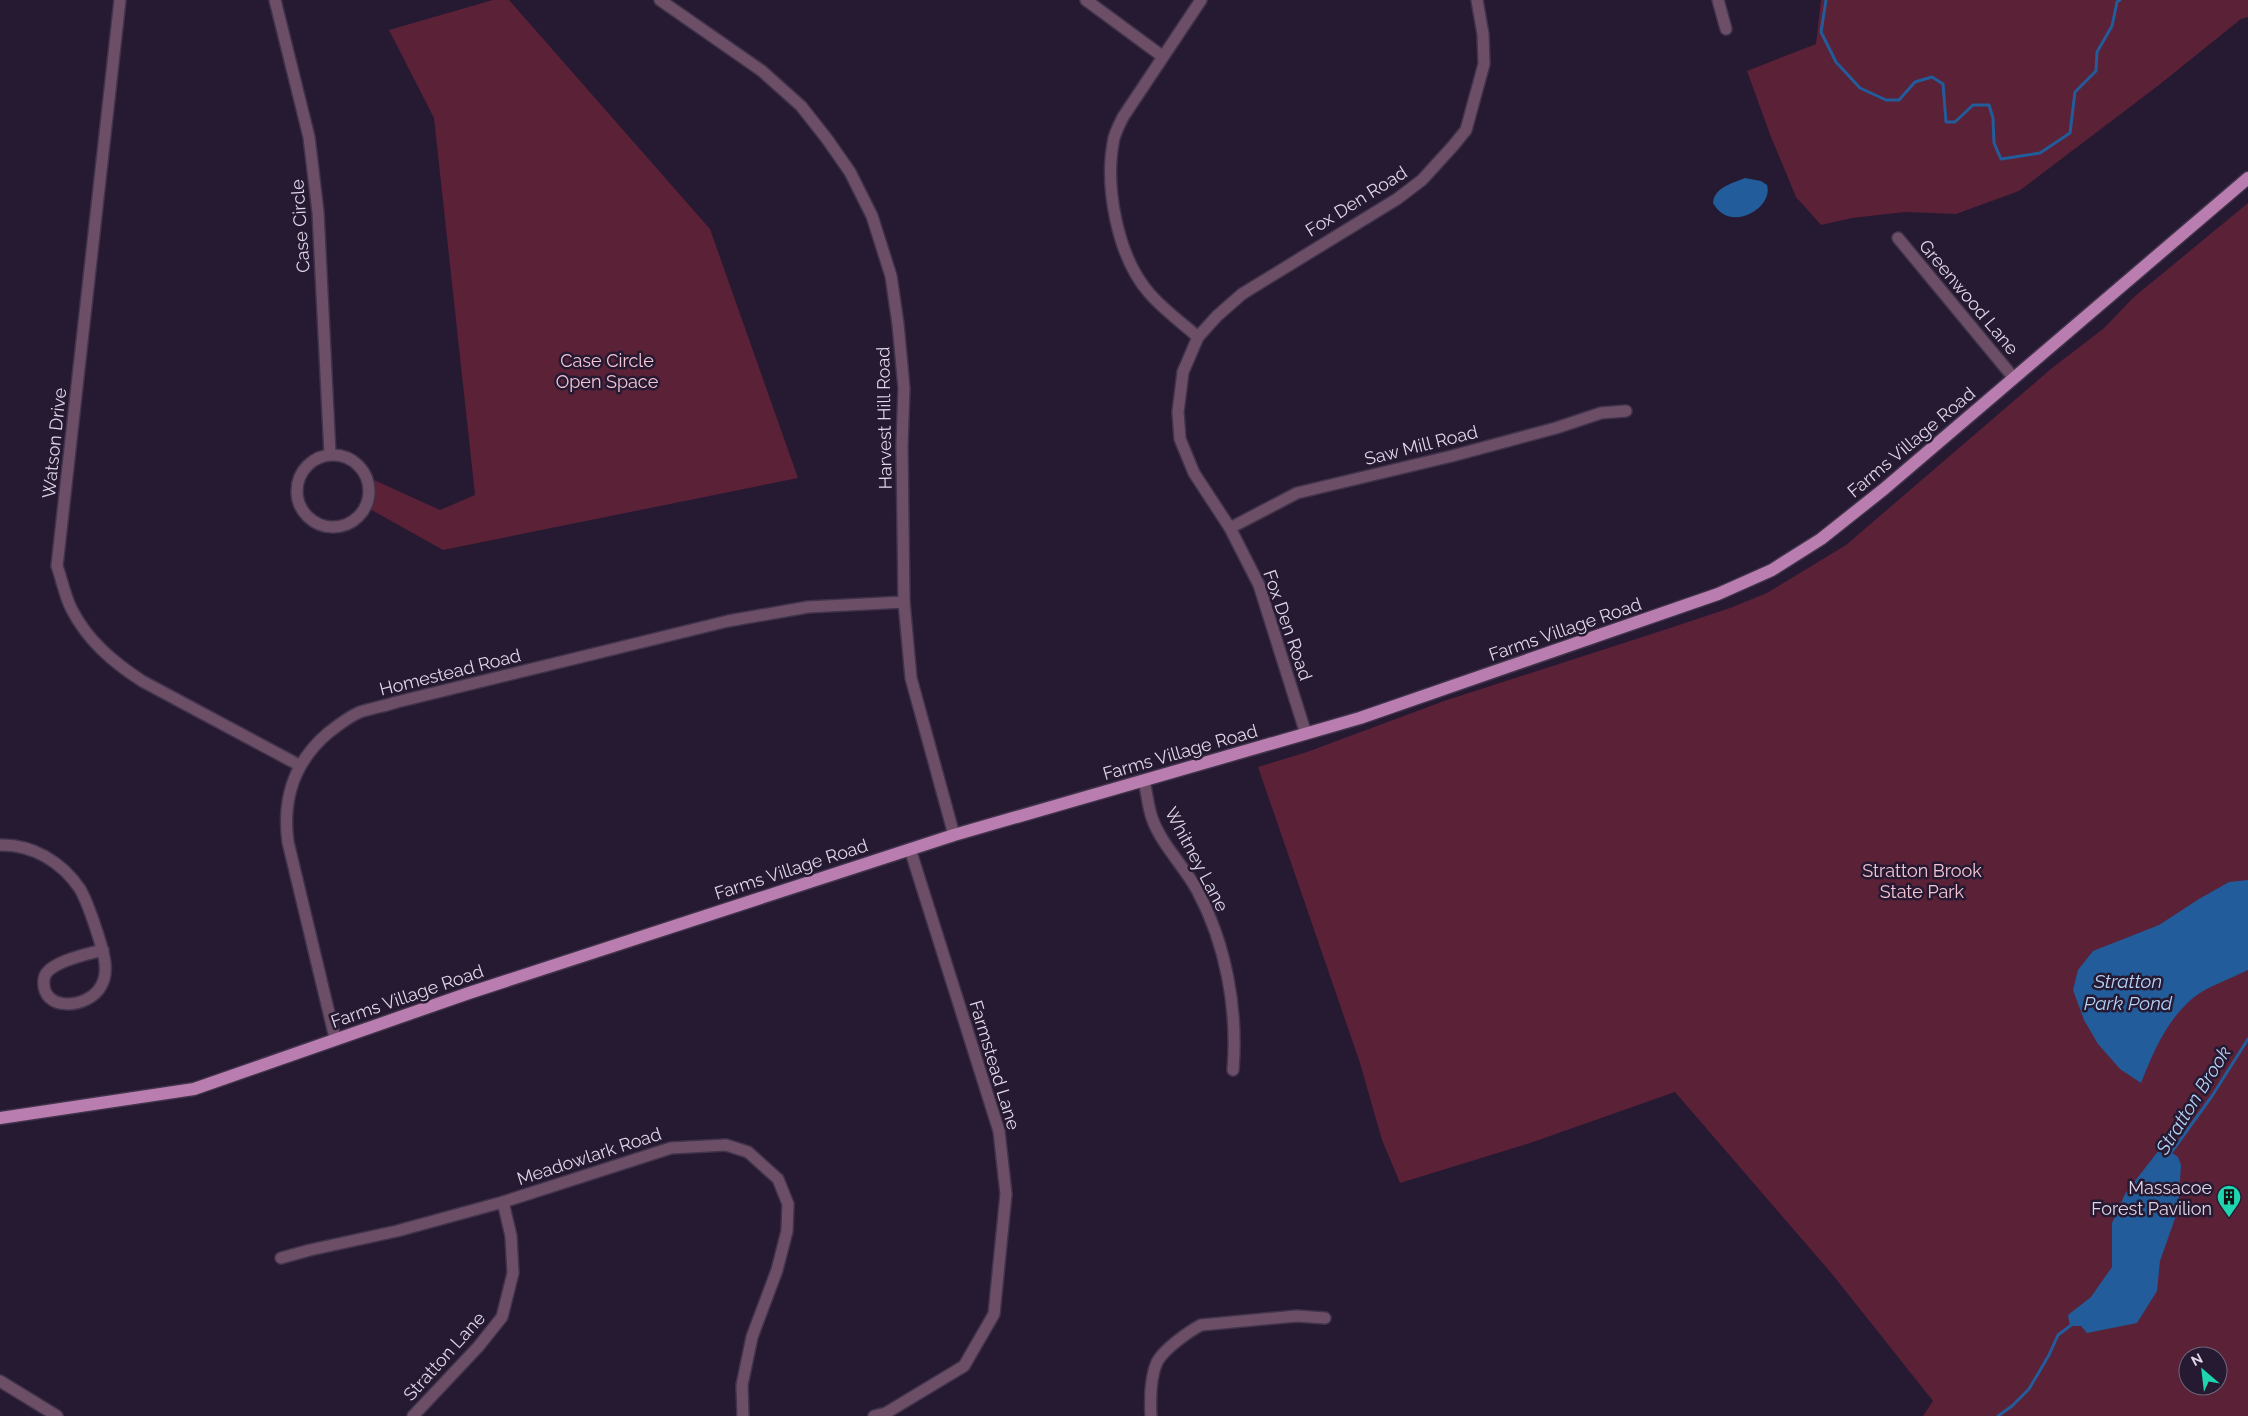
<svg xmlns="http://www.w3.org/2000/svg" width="2248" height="1416" viewBox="0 0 2248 1416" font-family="Raleway,sans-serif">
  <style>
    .green { fill: #5a2137; fill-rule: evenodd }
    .water { fill: #225c9a }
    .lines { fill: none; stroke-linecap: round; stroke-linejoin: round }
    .stream { stroke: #225c9a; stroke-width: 3 }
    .minor-casing { stroke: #40334b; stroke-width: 14 }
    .major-casing { stroke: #40334b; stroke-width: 15 }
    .minor { stroke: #6c4f67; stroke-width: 11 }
    .major { stroke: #b97daf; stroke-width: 12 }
    .labels { text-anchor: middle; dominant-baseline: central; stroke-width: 5; stroke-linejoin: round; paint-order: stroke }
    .street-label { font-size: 18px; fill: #ded6e7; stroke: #261932 }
    .park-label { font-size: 18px; fill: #f6c5d3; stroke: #261932 }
    .poi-label { font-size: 18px; fill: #ded6e7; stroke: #261932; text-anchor: end }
    .water-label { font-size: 19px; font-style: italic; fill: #b4d2f5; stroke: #261932 }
  </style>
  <rect width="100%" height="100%" fill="#261932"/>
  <!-- green -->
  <g class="green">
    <polygon points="493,0 509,0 710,229 798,478 443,550 368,508 375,494 374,480 440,510 475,495 434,118 389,30"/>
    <polygon points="1821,0 2248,0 2248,17 2241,19 2159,85 2019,191 1956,214 1905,212 1852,218 1821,225 1796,197 1771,137 1747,71 1816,44"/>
    <path d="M 2248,203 L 2248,1416 L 1923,1416 L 1933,1401 L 1832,1274 L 1675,1092 L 1533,1142 L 1400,1183 L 1382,1140 L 1360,1063 L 1258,767 L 1307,752 L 1444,701 L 1664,630 L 1730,608 L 1767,593 L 1846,545 L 2052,368 L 2103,329 L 2134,297 ZM 2188,1356 L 2218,1356 L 2218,1386 L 2188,1386 Z"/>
  </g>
  <!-- water -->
  <g class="water">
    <path d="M 1745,178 L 1761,181 L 1767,185 C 1774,208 1730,234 1713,203 C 1714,188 1732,183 1745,178 Z"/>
    <path d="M 2248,880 L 2248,970 C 2230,979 2208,986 2193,998 C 2166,1021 2154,1051 2141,1083 L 2120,1069 L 2098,1044 L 2084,1020 L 2073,990 L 2078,970 L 2093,951 L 2159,925 L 2199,899 L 2229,882 Z"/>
    <polygon points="2162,1146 2178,1157 2181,1165 2178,1210 2160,1261 2157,1291 2137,1323 2087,1333 2081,1326 2070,1326 2068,1315 2091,1297 2112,1267 2112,1223 2125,1194"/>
  </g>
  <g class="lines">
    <!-- stream -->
    <g class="stream">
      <polyline points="1826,0 1821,32 1836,62 1860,88 1886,100 1899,100 1915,82 1932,77 1943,84 1946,122 1955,122 1973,105 1989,105 1993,118 1994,143 2001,159 2040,153 2070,133 2075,92 2096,71 2097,52 2112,26 2117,2 2120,0"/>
      <polyline points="2170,1154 2212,1096 2248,1039"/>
      <polyline points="1998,1416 2012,1406 2029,1389 2049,1355 2058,1335 2074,1323"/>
    </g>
    <defs>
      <g id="minor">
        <path d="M 120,0 L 57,566 C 62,580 65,597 72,610 C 88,641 113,662 142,681 L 299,765"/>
        <polyline points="275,0 309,137 318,212 330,454"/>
        <polyline points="660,0 762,71 801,106 827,139 850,172 872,216 891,276 898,324 904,388 902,445 904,602 911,678 954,835"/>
        <polyline points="1086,0 1162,56"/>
        <polyline points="1718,0 1726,29"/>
        <polyline points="1898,238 2013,377"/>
        <path d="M 1198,337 C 1182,323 1164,310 1150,294 C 1117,257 1104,185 1114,138 C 1116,131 1120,123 1123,117 L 1201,0"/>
        <circle cx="333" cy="491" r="36"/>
        <polyline points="1230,528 1297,493 1452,456 1556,428 1601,413 1626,411"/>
        <polyline points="1306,734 1259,585 1230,528 1194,473 1180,439 1178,412 1183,372 1198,337 1217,316 1242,294 1397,199 1422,180 1453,146 1466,130 1484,64 1483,34 1477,0"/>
        <path d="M 1144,781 C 1147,793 1148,807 1152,818 C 1161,844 1184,866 1197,890 C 1226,944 1238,1009 1233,1070"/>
        <path d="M 0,845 C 32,844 62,862 80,889 C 88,903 93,920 98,935 C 103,951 110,971 101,986 C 89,1009 40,1013 44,979 C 46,962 88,954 103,950"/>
        <path d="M 335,1038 L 288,842 C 282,798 294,762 328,733 C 338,725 348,717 360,712 C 372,708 385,706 397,702 L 728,621 L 808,607 L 904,602"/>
        <polyline points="281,1258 310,1250 397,1231 503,1202 671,1148 726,1145 748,1152 778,1179 788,1204 787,1231 777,1270 752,1337 742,1385 743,1416"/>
        <polyline points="0,1381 57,1416"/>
        <polyline points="413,1416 478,1347 502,1317 513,1273 511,1236 503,1202"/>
        <polyline points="874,1416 886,1413 964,1366 994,1314 1006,1194 999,1131 910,849"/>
        <path d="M 1151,1416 C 1150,1399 1150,1378 1157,1362 C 1164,1349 1188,1332 1201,1325 L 1297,1316 L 1325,1318"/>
      </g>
      <polyline id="major" points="0,1118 194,1089 469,993 954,835 1360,718 1718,594 1772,570 1821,539 1884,489 2248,178"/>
    </defs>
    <!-- minor casing -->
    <use href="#minor" class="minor-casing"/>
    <!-- major casing -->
    <use href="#major" class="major-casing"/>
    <!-- minor -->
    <use href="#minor" class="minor"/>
    <!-- major -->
    <use href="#major" class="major"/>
  </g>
  <!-- icons -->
  <defs>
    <symbol id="building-pin" viewBox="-11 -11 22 30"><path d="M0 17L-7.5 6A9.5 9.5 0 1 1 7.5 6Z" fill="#1ed5b0" stroke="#261932"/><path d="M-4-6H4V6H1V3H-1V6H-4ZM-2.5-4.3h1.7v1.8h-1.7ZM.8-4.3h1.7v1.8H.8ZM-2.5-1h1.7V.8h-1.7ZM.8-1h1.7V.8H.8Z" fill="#111"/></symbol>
  </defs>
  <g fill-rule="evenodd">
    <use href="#building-pin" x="2215" y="1183" width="28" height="38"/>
  </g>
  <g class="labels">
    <!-- street labels -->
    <g class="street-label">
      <text transform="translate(1356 201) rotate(-32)">Fox Den Road</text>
      <text transform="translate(300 226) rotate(-94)">Case Circle</text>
      <text transform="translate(1969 297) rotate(50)">Greenwood Lane</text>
      <text transform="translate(884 418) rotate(-91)">Harvest Hill Road</text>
      <text transform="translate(1911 442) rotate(-40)">Farms Village Road</text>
      <text transform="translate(54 443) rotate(-84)">Watson Drive</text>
      <text transform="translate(1421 445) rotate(-14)">Saw Mill Road</text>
      <text transform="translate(1288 625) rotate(71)">Fox Den Road</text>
      <text transform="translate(1565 629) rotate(-19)">Farms Village Road</text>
      <text transform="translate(450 672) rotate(-14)">Homestead Road</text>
      <text transform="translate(1180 752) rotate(-16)">Farms Village Road</text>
      <text transform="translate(1197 859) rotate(62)">Whitney Lane</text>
      <text transform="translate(791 869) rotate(-18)">Farms Village Road</text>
      <text transform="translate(407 996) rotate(-19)">Farms Village Road</text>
      <text transform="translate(995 1065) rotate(73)">Farmstead Lane</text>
      <text transform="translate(589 1156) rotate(-18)">Meadowlark Road</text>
      <text transform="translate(444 1356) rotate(-48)">Stratton Lane</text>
    </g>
    <!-- park labels -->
    <g class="park-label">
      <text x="607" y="360">Case Circle<tspan x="607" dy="21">Open Space</tspan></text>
      <text x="1922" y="870">Stratton Brook<tspan x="1922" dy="21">State Park</tspan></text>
    </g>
    <!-- poi labels -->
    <g class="poi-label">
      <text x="2212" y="1187">Massacoe<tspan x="2212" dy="21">Forest Pavilion</tspan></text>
    </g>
    <!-- water labels -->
    <g class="water-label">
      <text x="2128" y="981">Stratton<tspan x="2128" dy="22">Park Pond</tspan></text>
      <text transform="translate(2193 1100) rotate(-58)">Stratton Brook</text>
    </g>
  </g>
  <!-- north arrow -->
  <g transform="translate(2203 1371) rotate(332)"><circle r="24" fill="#261932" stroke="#70657a"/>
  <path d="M0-4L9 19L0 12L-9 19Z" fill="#1ed5b0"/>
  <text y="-8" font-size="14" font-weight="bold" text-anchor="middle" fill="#ded6e7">N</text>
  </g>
</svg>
